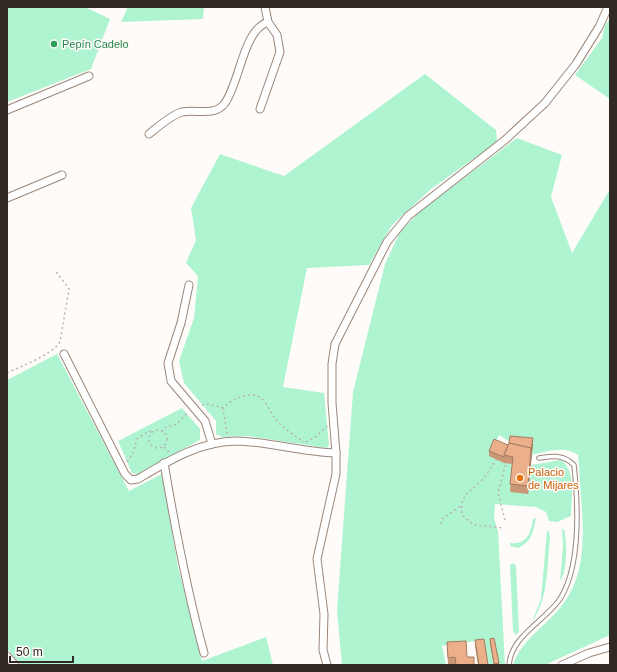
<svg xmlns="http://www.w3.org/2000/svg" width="617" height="672" viewBox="0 0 617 672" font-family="Helvetica,sans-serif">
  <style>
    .green { fill: #aef4d1 }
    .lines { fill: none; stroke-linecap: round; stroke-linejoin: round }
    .service-casing { stroke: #9a877b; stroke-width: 5.5 }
    .minor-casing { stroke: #9a877b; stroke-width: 9 }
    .path { stroke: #b8b3af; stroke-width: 1.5; stroke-dasharray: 2 3; stroke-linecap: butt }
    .service { stroke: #fff; stroke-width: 3.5 }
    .minor { stroke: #fff; stroke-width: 7 }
    .wall { fill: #ca9776 }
    .shaded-wall { fill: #a47b60 }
    .building { fill: #ebb089; stroke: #a47b60 }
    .leisure-dot { fill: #2e9e5b; stroke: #fffbf8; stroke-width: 1.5 }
    .food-dot { fill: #e8710a; stroke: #fffbf8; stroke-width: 1.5 }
    .labels { text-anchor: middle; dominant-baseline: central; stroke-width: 3; stroke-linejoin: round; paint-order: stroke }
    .leisure-label { font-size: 11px; fill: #27864d; stroke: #fffbf8; text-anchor: start }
    .food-label { font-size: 11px; fill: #c56008; stroke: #fffbf8; text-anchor: start }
  </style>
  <rect width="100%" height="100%" fill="#fffbf8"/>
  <!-- green -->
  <g class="green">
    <polygon points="7,7 85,7 110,19 91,69 7,102"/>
    <polygon points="128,7 204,7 203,19 121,22"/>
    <polygon points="610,19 610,99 575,75 602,38 605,25"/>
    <polygon points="425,74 496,130 497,142 431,189 392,225 369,265 307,268 283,387 324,393 329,445 327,448 248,436 222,437 216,434 216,421 184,383 179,361 194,318 198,276 186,263 196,240 191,208 220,154 284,176"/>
    <path d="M 517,138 L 562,155 L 551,197 L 572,253 L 610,189 L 610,635 L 545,665 L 513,665 C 520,642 545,626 560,608 C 593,569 581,513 579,466 L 578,455 C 564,445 546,452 531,455 L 499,435 L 489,456 L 513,464 L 528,493 L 531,465 L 561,460 C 577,472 571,499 571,516 L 557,522 L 549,521 L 546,512 L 536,507 L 495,504 L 494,518 L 498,531 L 505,665 L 478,665 L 475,641 L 442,646 L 446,665 L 342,665 L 337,610 L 353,392 L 385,264 L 400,232 L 419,212 Z"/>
    <polygon points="57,354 129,491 162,474 178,567 202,661 266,637 273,665 22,665 7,649 7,380"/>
    <polygon points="182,408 200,429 200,440 137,474 132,473 118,441"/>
    <path d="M 536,518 C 533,533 532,541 518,548 L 510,546 L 510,543 C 527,545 531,533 533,519 Z"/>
    <path d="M 562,529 L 564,529 C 567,542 568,570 560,581 L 563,546 Z"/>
    <path d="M 547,531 L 549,531 L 550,537 C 547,565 549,598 532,622 L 541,599 Z"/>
    <polygon points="514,563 516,567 519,632 516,635 513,631 510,565"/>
  </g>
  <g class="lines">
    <defs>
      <path id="service" d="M 509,665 C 511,636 545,621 560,599 C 581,566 578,503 574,465 C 563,454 553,456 539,458"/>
      <g id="minor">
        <polyline points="260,109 280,52 277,35 268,22 265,7"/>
        <polyline points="7,110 89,76"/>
        <path d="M 149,134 C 158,127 171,115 182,112 C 196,109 215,117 225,103 C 240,82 243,30 268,22"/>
        <polyline points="7,198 62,175"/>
        <polyline points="189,285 181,323 168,363 171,381 205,421 212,444"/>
        <path d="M 64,354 L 125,474 L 131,480 L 138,479 C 168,461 200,441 237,441 C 270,442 303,452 336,453"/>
        <path d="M 164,463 C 175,528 187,591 204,653"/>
        <polyline points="7,656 15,665"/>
        <polyline points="327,665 323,650 324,614 317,559 336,474 336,453 332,403 332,364 335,344 387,242 408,216 505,140 545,103 576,64 599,27 608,7"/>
        <polyline points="562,665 589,653 610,647"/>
      </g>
    </defs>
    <!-- service casing -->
    <use href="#service" class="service-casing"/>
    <!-- minor casing -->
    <use href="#minor" class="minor-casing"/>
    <!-- path -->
    <g class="path">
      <path d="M 7,373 C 21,366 52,355 60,342 L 69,289 L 55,270"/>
      <polyline points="202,405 209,404 223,408"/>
      <circle cx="158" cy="439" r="9"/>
      <polyline points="162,432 164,428 177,424 188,412"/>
      <path d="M 227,434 L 223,408 C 232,399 254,387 265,402 C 270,409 272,417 279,423 C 286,430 295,436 304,442"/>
      <polyline points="306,442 317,436 327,426"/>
      <polyline points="164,447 169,452"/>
      <path d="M 497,459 C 491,467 486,477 479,483 C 467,494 460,495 462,515 L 474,525 L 503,528"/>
      <polyline points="127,462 133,453 137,439 149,431 153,433"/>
      <polyline points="505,520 498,493 506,463"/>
      <polyline points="441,524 442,519 462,505"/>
    </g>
    <!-- service -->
    <use href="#service" class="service"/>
    <!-- minor -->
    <use href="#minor" class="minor"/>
  </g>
  <!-- wall -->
  <g class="wall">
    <polygon points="533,443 528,494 510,492 512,464 504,463 489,456 489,451 508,445"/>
    <polygon points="490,639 499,663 499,665 494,665 490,644"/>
    <polygon points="475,640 488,665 478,665 475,646"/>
    <polygon points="447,642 467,657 474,665 448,665"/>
  </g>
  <!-- shaded-wall -->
  <polygon class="shaded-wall" points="533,438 533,443 528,494 528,486"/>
  <!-- building -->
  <g class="building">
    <polygon points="510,436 533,438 531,450 531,448 509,443"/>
    <polygon points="494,439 508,445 504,455 504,457 489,451"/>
    <polygon points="509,443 531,448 528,486 510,484 513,457 504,455"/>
    <polygon points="494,638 499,663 494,664 490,639"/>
    <polygon points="484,639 488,665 479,665 475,640"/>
    <polygon points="466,641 467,657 474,657 474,665 456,665 455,657 448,658 447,642"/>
  </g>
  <!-- markers -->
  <circle class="leisure-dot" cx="54" cy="44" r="4"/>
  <circle class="food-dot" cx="520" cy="478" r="4"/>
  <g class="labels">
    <!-- leisure labels -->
    <g class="leisure-label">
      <text x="62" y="44">Pepín Cadelo</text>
    </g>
    <!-- food labels -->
    <g class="food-label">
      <text x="528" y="472">Palacio<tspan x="528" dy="13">de Mijares</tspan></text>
    </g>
  </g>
  <!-- border -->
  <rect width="617" height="672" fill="none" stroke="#312924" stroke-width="16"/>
  <!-- scale -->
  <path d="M10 656v6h63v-6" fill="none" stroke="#312924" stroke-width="2"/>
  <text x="16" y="656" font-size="12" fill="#312924" stroke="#fffbf8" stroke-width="3" paint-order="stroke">50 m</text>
</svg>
